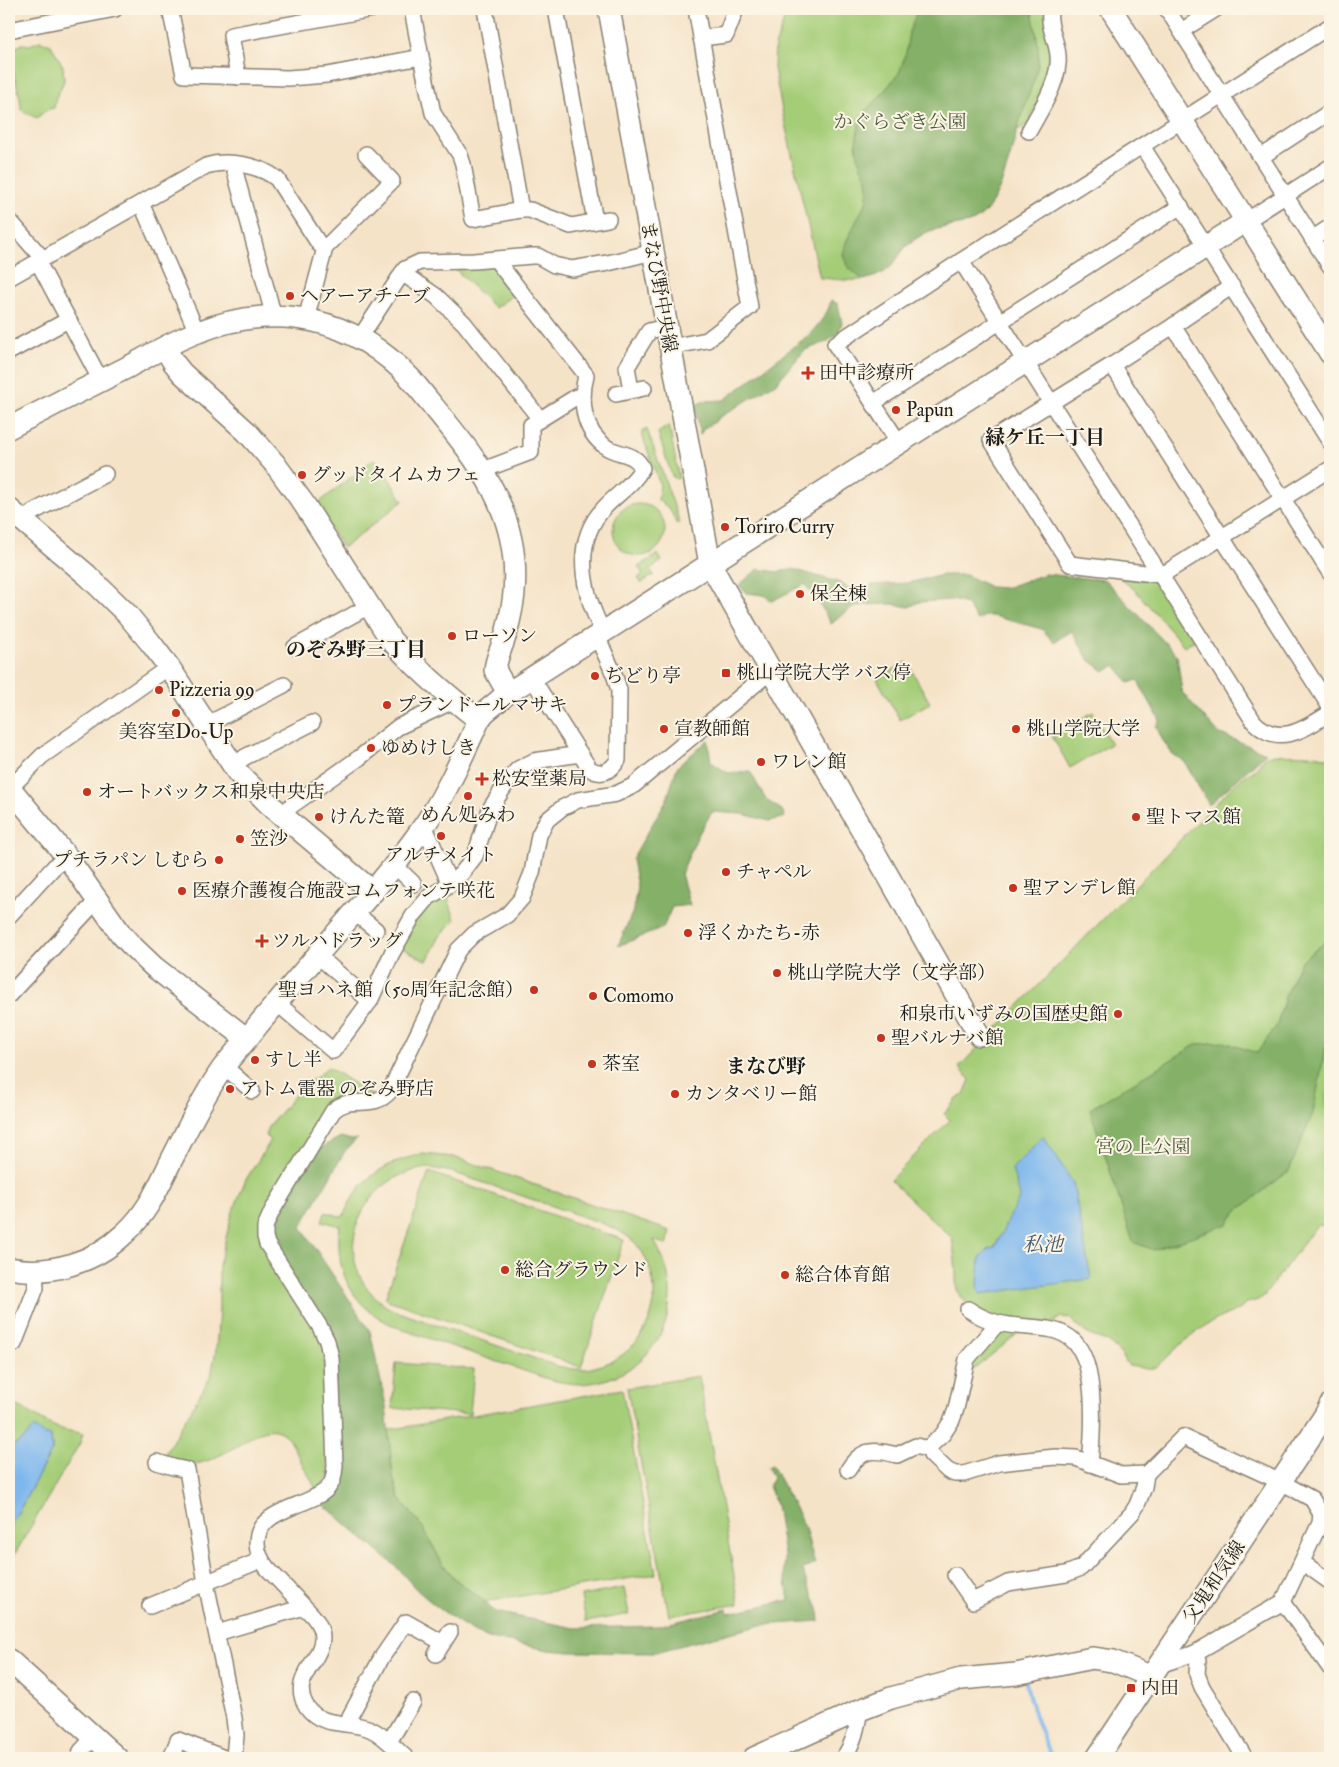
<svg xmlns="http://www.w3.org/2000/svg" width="1339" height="1767" viewBox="0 0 1339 1767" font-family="'IM FELL Double Pica','Noto Serif JP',serif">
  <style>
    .green { fill: #a5cd78; stroke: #60744a; fill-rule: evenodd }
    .forest { fill: #84b068; stroke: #506642 }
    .water { fill: #7eb7ee; stroke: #4d6a85 }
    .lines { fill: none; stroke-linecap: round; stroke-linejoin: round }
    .stream { stroke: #7eb7ee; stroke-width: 4 }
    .street-casing { stroke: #888072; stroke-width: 18 }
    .secondary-casing { stroke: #888072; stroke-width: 24 }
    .street { stroke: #fff; stroke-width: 15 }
    .secondary { stroke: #fff; stroke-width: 21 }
    .poi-dot { fill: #c8321e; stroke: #fcf5e5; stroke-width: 2 }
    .labels { text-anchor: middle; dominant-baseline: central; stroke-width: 4; stroke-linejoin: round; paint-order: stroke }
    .park-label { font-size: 19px; fill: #4c5a3c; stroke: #fcf5e5 }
    .street-label { font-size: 19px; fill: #1c1c1c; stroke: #fcf5e5 }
    .poi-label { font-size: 19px; fill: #1c1c1c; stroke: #fcf5e5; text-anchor: start }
    .neighbourhood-label { font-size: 20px; font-weight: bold; fill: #1c1c1c; stroke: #fcf5e5 }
    .water-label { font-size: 20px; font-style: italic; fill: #435a70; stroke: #fcf5e5 }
  </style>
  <rect width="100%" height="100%" fill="#fcf5e5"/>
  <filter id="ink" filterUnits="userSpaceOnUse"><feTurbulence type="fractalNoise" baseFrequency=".02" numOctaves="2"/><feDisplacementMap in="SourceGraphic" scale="10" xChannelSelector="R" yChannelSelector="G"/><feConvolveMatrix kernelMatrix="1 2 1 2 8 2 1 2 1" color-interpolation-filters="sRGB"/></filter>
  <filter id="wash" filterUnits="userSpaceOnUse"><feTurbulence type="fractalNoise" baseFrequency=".0096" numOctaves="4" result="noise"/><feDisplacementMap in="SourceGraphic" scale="20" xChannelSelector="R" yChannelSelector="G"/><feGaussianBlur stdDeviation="1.12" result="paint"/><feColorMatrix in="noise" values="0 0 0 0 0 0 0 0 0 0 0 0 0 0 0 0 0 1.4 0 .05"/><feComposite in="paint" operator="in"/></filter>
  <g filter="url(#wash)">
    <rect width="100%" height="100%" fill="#f5e3c8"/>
    <!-- green -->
    <g class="green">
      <path d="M 788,9 L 1045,9 L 1050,39 L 1052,71 L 1028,124 L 1016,131 C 1007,160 1004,192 982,215 C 971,227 941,225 925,233 C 920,236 913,240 909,244 C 895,257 893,270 873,277 C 857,283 838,279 820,278 L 783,115 L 774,68 L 775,46 Z"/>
      <path d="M 40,41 L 51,45 L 63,66 L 64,81 L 56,98 L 54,108 L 46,110 L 37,118 L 21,110 C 21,97 17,87 14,74 C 12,67 11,58 10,50 L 12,46 L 17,47 L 22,44 L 30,45 Z"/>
      <polygon points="492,265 516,293 495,308 454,268"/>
      <polygon points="669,425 679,478 676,479 672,476 658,433"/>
      <polygon points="647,429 680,523 676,523 670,509 658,500 660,485 641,432"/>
      <polygon points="374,459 386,474 403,501 343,548 316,505"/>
      <circle cx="639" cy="530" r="26"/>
      <polygon points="658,554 662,561 650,569 654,575 641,583 638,578 643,574 638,567"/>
      <polygon points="1120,578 1154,581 1160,585 1195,640 1184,646 1135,590"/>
      <polygon points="907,662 930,703 900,720 877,679"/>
      <polygon points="1093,712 1111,744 1070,768 1052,736"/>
      <path d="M 1275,754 C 1292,756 1315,752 1330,759 L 1330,1090 L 1326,1095 L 1330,1136 L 1330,1226 L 1317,1225 L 1264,1296 L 1258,1300 L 1244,1304 L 1241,1309 C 1204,1322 1184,1341 1156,1368 L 1142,1368 L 1129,1366 L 1120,1353 L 1107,1341 L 1089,1335 L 1076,1325 L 1070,1318 L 1061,1317 L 1051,1324 C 1026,1323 966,1319 957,1289 C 956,1285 956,1278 956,1273 C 955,1261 954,1250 952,1238 L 890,1180 L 950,1120 L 944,1114 L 956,1100 L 964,1094 L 970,1080 L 959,1067 L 1226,793 L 1243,777 L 1255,770 L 1262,760 L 1267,756 Z"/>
      <polygon points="446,891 455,920 440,936 427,961 400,947 416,918"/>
      <path d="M 328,1067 L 372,1095 L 344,1098 L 268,1207 L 313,1324 L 324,1348 L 328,1476 L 317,1491 L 289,1439 C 270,1417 251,1439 232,1449 C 221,1455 206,1463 193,1464 C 182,1464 172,1460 163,1457 L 211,1376 L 216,1350 L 219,1310 L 219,1265 L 232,1214 L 245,1181 L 271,1140 L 265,1135 L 268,1127 L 307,1081 L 313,1080 Z"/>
      <path d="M 423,1154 L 454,1157 L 670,1231 L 666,1245 L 654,1240 C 660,1252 667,1266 669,1280 C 677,1335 637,1381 581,1384 C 571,1384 561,1382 551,1380 L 404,1330 C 357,1313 333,1277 340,1226 L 322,1221 L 325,1212 L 343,1217 C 358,1179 384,1162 423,1154 ZM 431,1168 L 452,1172 L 604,1224 C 616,1229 628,1235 637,1245 C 644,1253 649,1266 652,1276 C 662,1316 636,1358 595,1367 C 583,1371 570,1369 557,1366 L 410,1316 C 400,1312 390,1310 382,1303 C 324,1258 362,1171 431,1168 Z"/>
      <polygon points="429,1172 624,1240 581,1367 385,1299"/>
      <polygon points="999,1328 1022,1330 967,1375 968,1367"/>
      <polygon points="396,1363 474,1369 470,1414 392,1408"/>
      <polygon points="699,1376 739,1604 669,1616 627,1388"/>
      <polygon points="622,1389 656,1574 485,1602 472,1593 455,1579 442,1563 423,1528 400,1499 393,1478 388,1430"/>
      <path d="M 9,1403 C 28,1408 39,1421 56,1427 C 64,1431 74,1431 83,1434 L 80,1443 L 9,1564 L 9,1529 L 52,1450 L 51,1436 L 25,1438 L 9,1449 Z"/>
      <polygon points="624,1588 629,1614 586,1622 581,1596"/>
    </g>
    <!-- forest -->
    <g class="forest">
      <path d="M 918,9 L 1030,9 L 1032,11 C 1035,28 1040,47 1038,64 C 1035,82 1027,97 1022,114 C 1012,143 1004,199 979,218 C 967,227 949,224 935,229 C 927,231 919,237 912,241 C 901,248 897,263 887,270 C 881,275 871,278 863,280 L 847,266 L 843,255 L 846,242 L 866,202 L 868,190 L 867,179 L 859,162 L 856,143 L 859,123 L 865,111 L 876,101 L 899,73 L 906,53 L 909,32 Z"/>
      <path d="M 831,300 L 838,304 L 842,323 L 837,335 L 826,342 L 805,350 L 777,382 L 717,419 L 715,422 L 704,428 L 700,435 L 695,405 L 705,401 L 724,400 L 809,335 C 818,325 829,313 831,300 Z"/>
      <polygon points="758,569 778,572 793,569 841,583 847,588 863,589 872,585 907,583 943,575 966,575 990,587 1005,588 1045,574 1105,580 1177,655 1182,692 1218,733 1266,753 1209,805 1184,761 1173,755 1162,739 1156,726 1160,720 1137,680 1129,683 1115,665 1105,672 1088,659 1072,631 1054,642 1042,629 993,616 985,616 977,620 966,604 952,600 919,602 909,607 892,604 862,605 850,609 831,624 821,606 805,584 772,601 764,595 746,593 739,585"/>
      <polygon points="708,740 711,762 728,773 750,771 766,800 782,810 785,817 770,821 742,814 712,812 698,835 681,874 690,905 672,907 663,928 618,946 633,911 637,887 632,859 667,799 677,767"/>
      <polygon points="1330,938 1330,1033 1326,1045 1313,1113 1289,1171 1237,1211 1227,1224 1154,1250 1133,1242 1090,1109 1197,1044 1224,1042 1257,1053 1277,1025 1286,993 1301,961"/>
      <path d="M 341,1137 L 351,1140 L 357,1139 L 345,1151 L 301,1227 L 370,1331 L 386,1406 L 393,1478 L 400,1499 L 423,1528 L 442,1563 L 455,1579 L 485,1602 L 495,1612 L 575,1628 L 658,1626 L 727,1609 L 728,1613 L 789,1600 L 784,1571 L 784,1554 L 776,1505 L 769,1486 L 773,1478 L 768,1467 L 772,1465 L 804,1525 L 815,1564 L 803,1569 C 805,1586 820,1603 820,1621 L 761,1625 L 652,1653 L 570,1652 L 548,1650 L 489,1638 C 468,1631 430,1603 414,1587 C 407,1579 401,1571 393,1564 C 369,1544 344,1523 321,1502 L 331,1494 L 336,1352 L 278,1254 L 270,1229 L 271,1223 L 316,1150 Z"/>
    </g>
    <!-- water -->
    <g class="water">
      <polygon points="1043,1136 1073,1183 1091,1279 980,1294 978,1286 980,1258 988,1250 995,1247 1020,1196 1012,1169"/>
      <polygon points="34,1427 43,1434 51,1436 52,1450 9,1529 9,1449 25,1438"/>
    </g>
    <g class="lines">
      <!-- stream -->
      <path class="stream" d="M 1025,1678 C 1030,1705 1040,1733 1052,1758"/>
    </g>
  </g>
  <g filter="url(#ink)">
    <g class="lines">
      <defs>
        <g id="street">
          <polyline points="170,9 184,75 288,78 327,75 421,57 433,113 460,155 463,164 473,219 521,210 530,210 571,226 608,219"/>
          <polyline points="412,9 421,57"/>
          <polyline points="485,9 521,210"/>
          <polyline points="556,9 595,221"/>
          <polyline points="1167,9 1330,266"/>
          <polyline points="9,30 115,9"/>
          <polyline points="1181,31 1216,9"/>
          <polyline points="701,38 726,35 736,9"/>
          <polyline points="238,77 231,35 373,9"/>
          <path d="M 1029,131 C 1040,111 1061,79 1058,55 C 1056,37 1048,29 1050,9"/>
          <polyline points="1142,146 1330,442"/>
          <polyline points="1261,157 1330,112"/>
          <polyline points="233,164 272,310 271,315"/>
          <polyline points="141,203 197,332"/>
          <polyline points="9,220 43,259"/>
          <polyline points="1246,221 1330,167"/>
          <polyline points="1312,239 1330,227"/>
          <path d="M 496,260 L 586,375 C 580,400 582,430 606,447 C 618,455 635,452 642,468 C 634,484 617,494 605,507 C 571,542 583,593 603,632"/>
          <path d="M 961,261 L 1254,722 C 1279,748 1306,728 1330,713"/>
          <polyline points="38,262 101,381"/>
          <polyline points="402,273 436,296 464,323 540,419"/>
          <path d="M 9,278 L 206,166 C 227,159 260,165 277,179 L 319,244 L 325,248"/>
          <polyline points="306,319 325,248 392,181 366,154"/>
          <polyline points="1173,326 1330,573"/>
          <polyline points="359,339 405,269 420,262 474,261 532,256 538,256 554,265 572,269 608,263 653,252"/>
          <polyline points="670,347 707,340 750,307 696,9"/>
          <polyline points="9,352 68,320"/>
          <polyline points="1112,365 1173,326 1232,286"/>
          <polyline points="631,390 627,367 649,331 666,327"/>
          <polyline points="616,394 644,388"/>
          <polyline points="873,403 1181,206"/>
          <polyline points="899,443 835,344 961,261 1330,26"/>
          <polyline points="1330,469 1162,575 1070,564 991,440 1112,365 1330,707"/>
          <polyline points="483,470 531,452 531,425 576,397 582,398"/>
          <polyline points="23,521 33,512 105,474"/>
          <polyline points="295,647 369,606"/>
          <path d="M 532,678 L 589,768 C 601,777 611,771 618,760 L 619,690 L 614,674 L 597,636"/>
          <polyline points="206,725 284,685"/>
          <polyline points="233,766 245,757 312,723"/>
          <polyline points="10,788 42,756 169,667"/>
          <polyline points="283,816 291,806 359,758 398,727 455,700"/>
          <polyline points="421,830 428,834 450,884"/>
          <polyline points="394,865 414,884"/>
          <polyline points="354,912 376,930"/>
          <polyline points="9,916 54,867 67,857"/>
          <polyline points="317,955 370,1001"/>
          <polyline points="9,995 88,910 99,900"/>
          <polyline points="277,1003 333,1051 370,1001 392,953 413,916 429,897 450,884 462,873 475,856 490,809 510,778 518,769 534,761 580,754"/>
          <polyline points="224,1066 252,1091"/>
          <path d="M 968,1309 C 995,1328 1017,1325 1048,1329 C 1059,1331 1070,1335 1077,1345 C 1097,1370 1093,1432 1090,1464"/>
          <polyline points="14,1344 36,1288 35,1271"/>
          <polyline points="929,1447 931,1455 948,1471 955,1474 964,1474 999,1463 1055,1457 1076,1458 1121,1475 1146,1474 1183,1437 1281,1482 1312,1499 1321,1514 1330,1510"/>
          <polyline points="157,1462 173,1467 187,1470 206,1583 234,1718 236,1735 234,1758"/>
          <path d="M 848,1470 C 861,1448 875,1449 897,1455 L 916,1446 L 923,1448 L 929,1447 L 943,1434 L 952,1420 L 956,1409 L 967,1359 L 997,1324"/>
          <polyline points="1302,1562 1330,1582"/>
          <polyline points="955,1575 973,1601 1008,1583 1066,1574 1081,1568 1132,1513 1137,1505 1144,1487 1146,1474"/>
          <polyline points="1283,1602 1330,1668"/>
          <polyline points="150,1606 261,1560"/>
          <polyline points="217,1633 304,1607"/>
          <polyline points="1195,1653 1198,1660 1197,1674 1202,1687 1245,1758"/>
          <polyline points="436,1654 450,1632"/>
          <polyline points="1157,1666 1195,1653 1283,1602 1320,1523 1321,1514"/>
          <polyline points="349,1723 350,1716 382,1657 406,1622 443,1643"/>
          <polyline points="389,1742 413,1702"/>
          <polyline points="79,1758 81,1751 94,1737"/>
          <polyline points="171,1758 178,1740 224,1758"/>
          <path d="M 406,1758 C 395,1748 384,1735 370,1729 C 350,1720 322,1729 307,1707 C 283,1671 344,1654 313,1616 L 267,1568 C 261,1560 257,1552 257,1543 C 256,1508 311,1507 328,1488 C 334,1481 334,1474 335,1466 L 331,1358 L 327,1341 L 320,1327 L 267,1244 L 265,1237 L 265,1227 L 272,1211 L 333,1111 C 352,1093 372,1112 390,1091 L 458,950 L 474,934 L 507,915 L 522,898 L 532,873 L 539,835 L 547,820 L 562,808 L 578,800 L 616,794 L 633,786 L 771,671"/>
          <path d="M 843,1758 C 854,1744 857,1727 860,1710"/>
        </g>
        <g id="secondary">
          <polyline points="609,9 710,564 979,1035"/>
          <polyline points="1111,9 1246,221"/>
          <path d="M 165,348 L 174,363 L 182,373 L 247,432 L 275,464 L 304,504 L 391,640 C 417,669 448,696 479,720"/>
          <path d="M 9,428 C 49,407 90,386 130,366 C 152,354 175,340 198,332 C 278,301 353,317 412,380 C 465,447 522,501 514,593 C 513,605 510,618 507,630 C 504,643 496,657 495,670 L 508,693"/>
          <polyline points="9,509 87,575 127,614 150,642 169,667 238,773 270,805 373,892"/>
          <polyline points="9,787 67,857 121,934 133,947 154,967 247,1039"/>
          <path d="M 9,1268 C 49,1276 94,1263 124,1234 C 147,1214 158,1188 171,1161 C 187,1130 202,1098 222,1069 C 233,1054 247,1040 258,1025 C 289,988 320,952 352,915 C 376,888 400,860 421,830 C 445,797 462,757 479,720 L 484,713 L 508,693 L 1246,221 L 1330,353"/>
          <polyline points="9,1660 117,1758"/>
          <polyline points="754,1758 860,1710 891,1698 961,1679 1016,1674 1092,1658 1113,1661 1150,1676"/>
          <polyline points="1097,1758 1325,1415 1330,1405"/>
        </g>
      </defs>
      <!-- street casing -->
      <use href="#street" class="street-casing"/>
      <!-- secondary casing -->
      <use href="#secondary" class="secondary-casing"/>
      <!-- street -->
      <use href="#street" class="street"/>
      <!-- secondary -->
      <use href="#secondary" class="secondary"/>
    </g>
  </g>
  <!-- markers -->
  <g class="poi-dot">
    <circle cx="290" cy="296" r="5"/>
    <path d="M805.5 365.5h5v5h5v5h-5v5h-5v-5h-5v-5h5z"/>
    <circle cx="896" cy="410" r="5"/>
    <circle cx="302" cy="475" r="5"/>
    <circle cx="725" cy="527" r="5"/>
    <circle cx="800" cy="594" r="5"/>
    <circle cx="452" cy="636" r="5"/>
    <rect x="721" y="668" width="10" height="10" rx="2.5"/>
    <circle cx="595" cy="676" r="5"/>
    <circle cx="159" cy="690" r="5"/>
    <circle cx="387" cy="705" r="5"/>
    <circle cx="176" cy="713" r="5"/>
    <circle cx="664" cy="729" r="5"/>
    <circle cx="1016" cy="729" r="5"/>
    <circle cx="371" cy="748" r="5"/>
    <circle cx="761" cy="762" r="5"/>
    <path d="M479.5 771.5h5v5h5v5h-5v5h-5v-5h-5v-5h5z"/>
    <circle cx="87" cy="792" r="5"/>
    <circle cx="468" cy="796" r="5"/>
    <circle cx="319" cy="817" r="5"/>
    <circle cx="1136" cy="817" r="5"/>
    <circle cx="441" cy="836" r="5"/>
    <circle cx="240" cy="839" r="5"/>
    <circle cx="219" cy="860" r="5"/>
    <circle cx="726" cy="872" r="5"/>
    <circle cx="1013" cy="888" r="5"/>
    <circle cx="182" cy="891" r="5"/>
    <circle cx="688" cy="933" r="5"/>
    <path d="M259.5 933.5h5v5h5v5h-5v5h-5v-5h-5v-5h5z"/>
    <circle cx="777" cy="973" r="5"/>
    <circle cx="534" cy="990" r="5"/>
    <circle cx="593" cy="996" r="5"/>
    <circle cx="1118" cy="1014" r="5"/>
    <circle cx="881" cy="1038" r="5"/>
    <circle cx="255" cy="1060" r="5"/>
    <circle cx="592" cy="1064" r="5"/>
    <circle cx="230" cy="1089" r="5"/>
    <circle cx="675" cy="1094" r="5"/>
    <circle cx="505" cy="1270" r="5"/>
    <circle cx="785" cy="1275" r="5"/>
    <rect x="1126" y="1683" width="10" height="10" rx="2.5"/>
  </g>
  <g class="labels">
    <!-- park labels -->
    <g class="park-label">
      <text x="900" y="122">かぐらざき公園</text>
      <text x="1143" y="1147">宮の上公園</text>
    </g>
    <!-- street labels -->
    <g class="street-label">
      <text transform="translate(659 287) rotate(80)">まなび野中央線</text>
      <text transform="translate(1214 1582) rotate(-56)">父鬼和気線</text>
    </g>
    <!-- poi labels -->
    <g class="poi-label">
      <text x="300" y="296">ヘアーアチーブ</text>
      <text x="819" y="373">田中診療所</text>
      <text x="906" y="410">Papun</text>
      <text x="312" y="475">グッドタイムカフェ</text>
      <text x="735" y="527">Toriro Curry</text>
      <text x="810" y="594">保全棟</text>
      <text x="462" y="636">ローソン</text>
      <text x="736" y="673">桃山学院大学 バス停</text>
      <text x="605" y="676">ぢどり亭</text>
      <text x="169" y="690">Pizzeria 99</text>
      <text x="397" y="705">プランドールマサキ</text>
      <text x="674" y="729">宣教師館</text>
      <text x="1026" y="729">桃山学院大学</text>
      <text x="176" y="732" text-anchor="middle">美容室Do-Up</text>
      <text x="381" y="748">ゆめけしき</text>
      <text x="771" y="762">ワレン館</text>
      <text x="492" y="779">松安堂薬局</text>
      <text x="97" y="792">オートバックス和泉中央店</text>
      <text x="468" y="815" text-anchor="middle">めん処みわ</text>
      <text x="329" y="817">けんた篭</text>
      <text x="1146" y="817">聖トマス館</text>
      <text x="250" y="839">笠沙</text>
      <text x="441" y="855" text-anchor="middle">アルチメイト</text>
      <text x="209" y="860" text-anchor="end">プチラパン しむら</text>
      <text x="736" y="872">チャペル</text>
      <text x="1023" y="888">聖アンデレ館</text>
      <text x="192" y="891">医療介護複合施設コムフォンテ咲花</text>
      <text x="698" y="933">浮くかたち-赤</text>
      <text x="272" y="941">ツルハドラッグ</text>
      <text x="787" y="973">桃山学院大学（文学部）</text>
      <text x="524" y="990" text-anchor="end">聖ヨハネ館（50周年記念館）</text>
      <text x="603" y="996">Comomo</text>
      <text x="1108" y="1014" text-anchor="end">和泉市いずみの国歴史館</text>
      <text x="891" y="1038">聖バルナバ館</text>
      <text x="265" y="1060">すし半</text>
      <text x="602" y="1064">茶室</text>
      <text x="240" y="1089">アトム電器 のぞみ野店</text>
      <text x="685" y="1094">カンタベリー館</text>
      <text x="515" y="1270">総合グラウンド</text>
      <text x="795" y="1275">総合体育館</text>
      <text x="1141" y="1688">内田</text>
    </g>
    <!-- neighbourhood labels -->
    <g class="neighbourhood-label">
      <text x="1045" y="437">緑ケ丘一丁目</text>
      <text x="356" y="649">のぞみ野三丁目</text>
      <text x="766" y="1066">まなび野</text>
    </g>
    <!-- water labels -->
    <g class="water-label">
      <text x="1043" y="1244">私池</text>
    </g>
  </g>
  <!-- margin -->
  <rect width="1339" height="1767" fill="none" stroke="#fcf5e5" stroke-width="30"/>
</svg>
